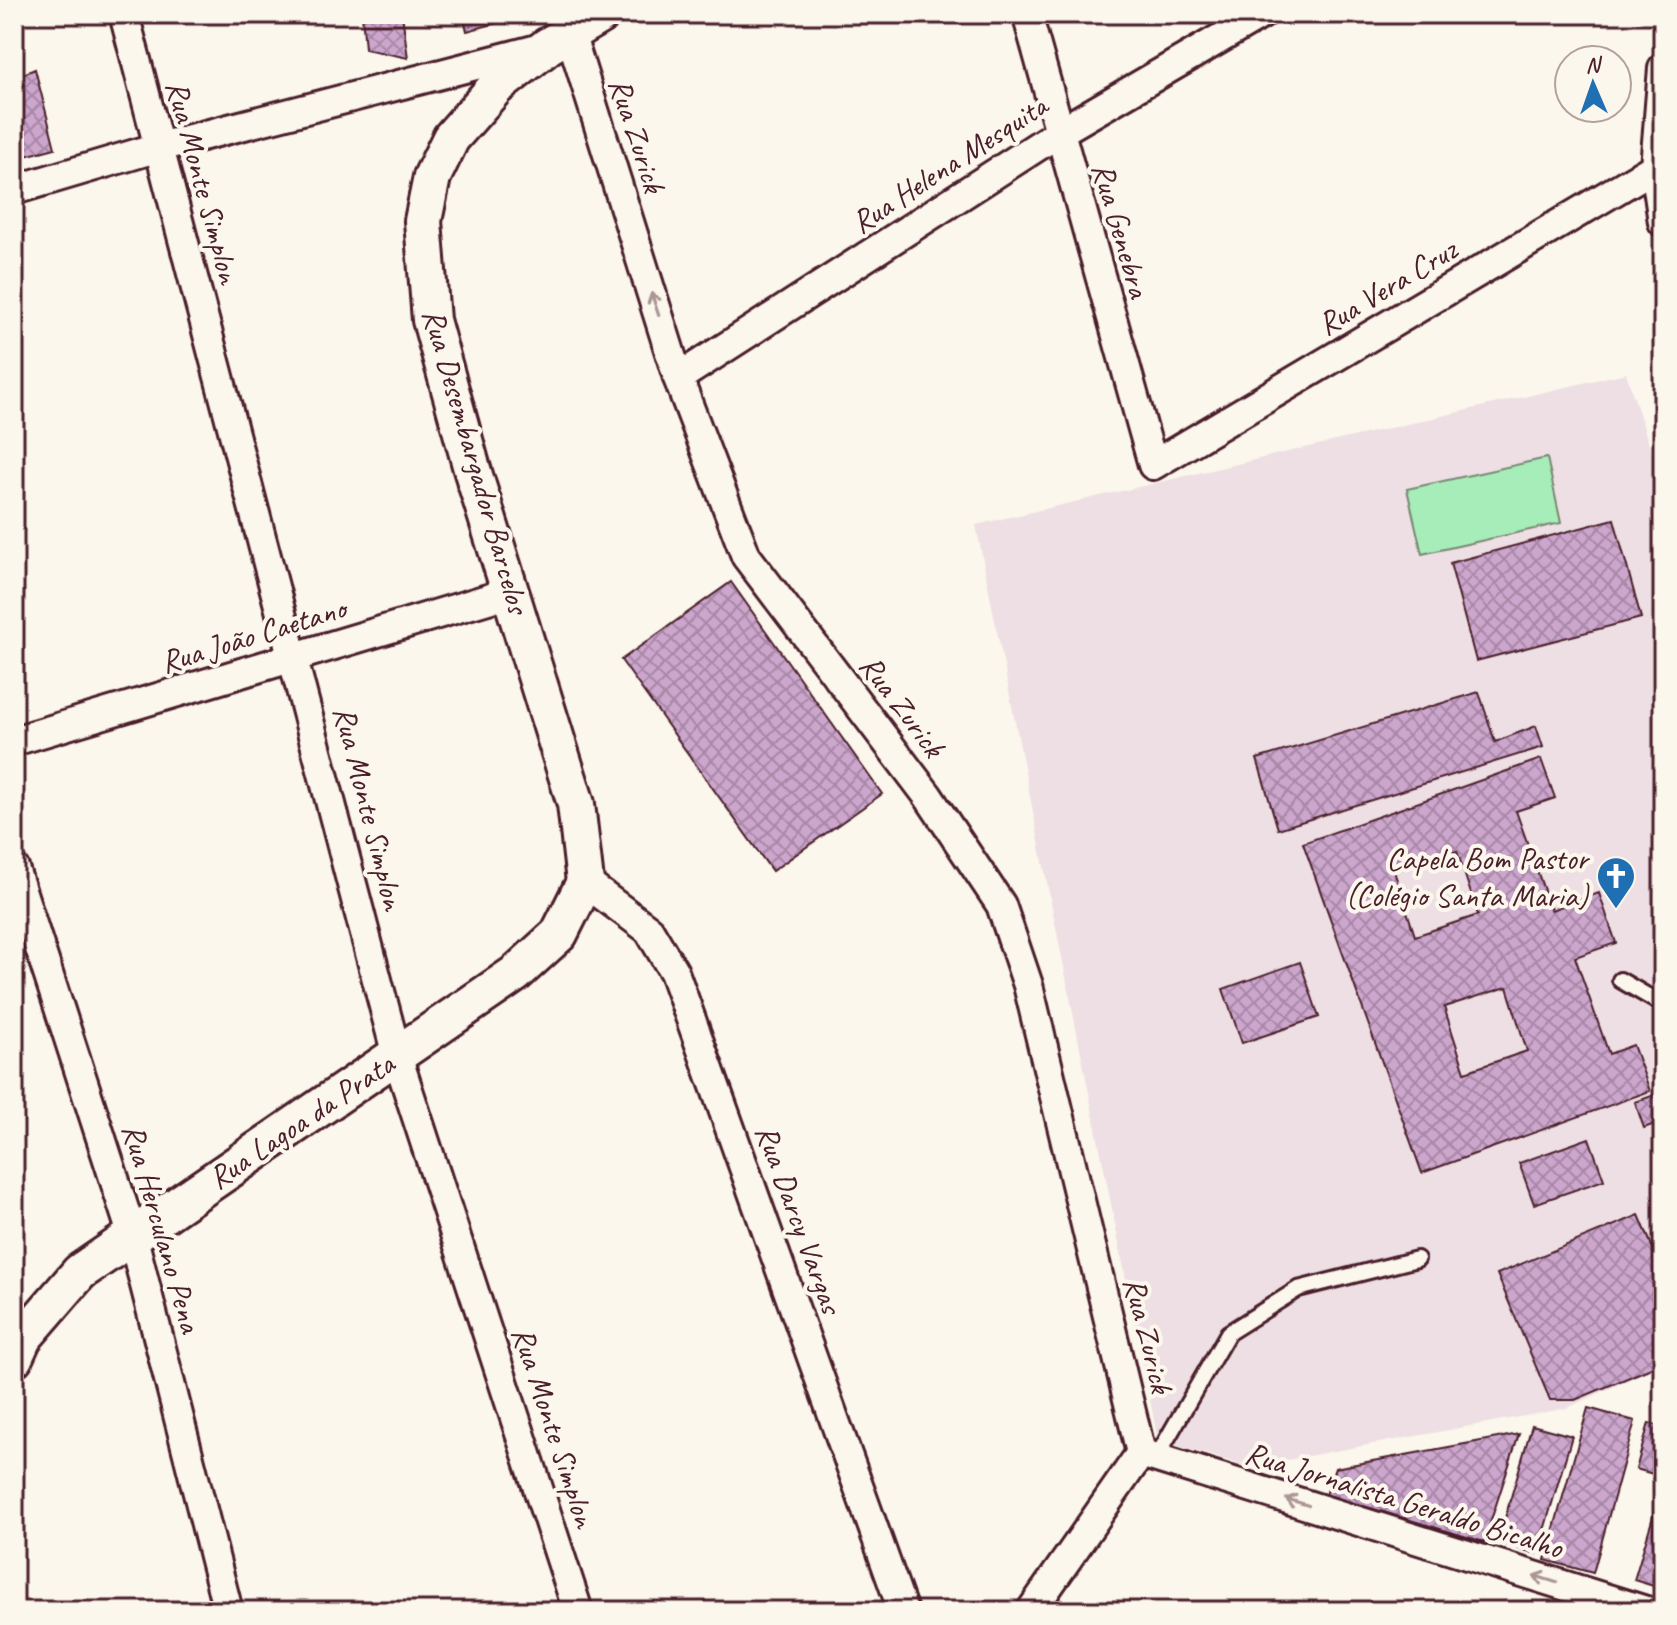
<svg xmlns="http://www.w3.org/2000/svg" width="1677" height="1625" viewBox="0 0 1677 1625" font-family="Caveat,sans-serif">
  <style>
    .built { fill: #eddfe3 }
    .pitch { fill: #a6edba; stroke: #788672; stroke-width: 2 }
    .building { fill: url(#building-cross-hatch); stroke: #4a1f2b; stroke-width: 2; fill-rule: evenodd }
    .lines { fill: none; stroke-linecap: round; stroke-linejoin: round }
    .service-casing { stroke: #4a1f2b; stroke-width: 20 }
    .minor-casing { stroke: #4a1f2b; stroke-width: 34 }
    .tertiary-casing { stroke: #4a1f2b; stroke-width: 42 }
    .service { stroke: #fbf7ec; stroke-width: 14 }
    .minor { stroke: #fbf7ec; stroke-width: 28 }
    .tertiary { stroke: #fbf7ec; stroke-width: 36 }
    .oneway { stroke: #ab9695 }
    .labels { text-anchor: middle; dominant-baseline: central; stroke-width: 8; stroke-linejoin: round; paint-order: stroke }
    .street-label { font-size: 32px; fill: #4a1f2b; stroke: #fbf7ec }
    .poi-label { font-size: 32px; fill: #4a1f2b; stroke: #fbf7ec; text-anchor: end }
  </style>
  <defs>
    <pattern id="building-cross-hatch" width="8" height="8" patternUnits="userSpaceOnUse" patternTransform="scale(2)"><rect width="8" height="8" fill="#cca6cd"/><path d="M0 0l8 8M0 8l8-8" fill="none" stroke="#a887a7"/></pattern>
  </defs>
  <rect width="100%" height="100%" fill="#fbf7ec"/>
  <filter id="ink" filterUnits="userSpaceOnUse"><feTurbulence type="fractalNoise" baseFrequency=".0125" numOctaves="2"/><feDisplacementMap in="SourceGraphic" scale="16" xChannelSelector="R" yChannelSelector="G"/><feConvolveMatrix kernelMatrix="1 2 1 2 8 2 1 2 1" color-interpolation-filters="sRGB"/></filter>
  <g filter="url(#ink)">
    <!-- built -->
    <polygon class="built" points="1626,373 1663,488 1663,1364 1567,1408 1249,1467 1158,1440 976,525"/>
    <!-- pitch -->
    <polygon class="pitch" points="1547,458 1561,523 1422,554 1407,489"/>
    <!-- building -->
    <g class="building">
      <polygon points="362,14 402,14 408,58 365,49"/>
      <polygon points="463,14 519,14 520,17 467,31"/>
      <polygon points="35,69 55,148 14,159 14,78"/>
      <polygon points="1614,519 1641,618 1476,661 1450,563"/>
      <polygon points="731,582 882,794 772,871 621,660"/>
      <polygon points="1479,692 1495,742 1536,726 1543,747 1278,829 1257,759"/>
      <path d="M 1541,759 L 1555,798 L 1516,811 L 1551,910 L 1599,893 L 1616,943 L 1575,957 L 1609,1054 L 1633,1045 L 1650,1091 L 1422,1173 L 1303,843 ZM 1457,851 L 1478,915 L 1415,936 L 1394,871 ZM 1507,987 L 1527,1051 L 1465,1072 L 1444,1007 Z"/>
      <polygon points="1300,962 1319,1017 1242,1043 1223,989"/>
      <polygon points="1663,1092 1663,1121 1644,1128 1635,1102"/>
      <polygon points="1589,1138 1604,1180 1534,1204 1519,1163"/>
      <polygon points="1639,1215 1663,1272 1663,1363 1575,1400 1550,1400 1497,1274"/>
      <polygon points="1588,1408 1635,1421 1593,1573 1545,1560"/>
      <polygon points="1649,1423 1663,1427 1663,1477 1636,1469"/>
      <polygon points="1532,1425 1572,1436 1537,1554 1498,1542"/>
      <polygon points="1519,1434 1484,1542 1326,1495 1335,1468"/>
      <polygon points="1661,1490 1663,1491 1663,1589 1634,1580"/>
    </g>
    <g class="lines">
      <defs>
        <g id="service">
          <polyline points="1620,980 1663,1005"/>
          <polyline points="1156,1458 1228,1333 1298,1289 1417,1259"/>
        </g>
        <g id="minor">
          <polyline points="124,14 397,1056 578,1611"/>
          <polyline points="564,14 678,378 746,556 928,796 1001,905 1028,985 1141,1453"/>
          <polyline points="1027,14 1153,465 1655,167"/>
          <polyline points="1663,68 1655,167 1663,222"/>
          <polyline points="14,190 159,147 538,49"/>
          <polyline points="678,378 1058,133 1262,14"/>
          <polyline points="14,741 511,592"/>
          <polyline points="14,868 132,1234 228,1611"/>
          <polyline points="585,882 649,930 674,972 903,1611"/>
          <polyline points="1141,1453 1646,1611"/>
          <polyline points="1031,1611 1141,1453"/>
        </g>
        <polyline id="tertiary" points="14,1358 23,1338 80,1272 515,974 559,934 585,882 576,804 472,469 431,320 423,221 432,177 451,138 496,87 548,46 602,14"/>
      </defs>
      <!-- service casing -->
      <use href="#service" class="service-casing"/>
      <!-- minor casing -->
      <use href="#minor" class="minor-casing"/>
      <!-- tertiary casing -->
      <use href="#tertiary" class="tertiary-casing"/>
      <!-- service -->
      <use href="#service" class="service"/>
      <!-- minor -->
      <use href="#minor" class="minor"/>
      <!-- tertiary -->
      <use href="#tertiary" class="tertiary"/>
    </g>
    <!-- one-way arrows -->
    <defs><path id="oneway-shaft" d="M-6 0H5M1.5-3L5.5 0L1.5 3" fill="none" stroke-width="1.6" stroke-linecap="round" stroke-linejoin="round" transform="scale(2)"/></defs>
    <g class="oneway">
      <use href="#oneway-shaft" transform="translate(655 304) rotate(-108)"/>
      <use href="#oneway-shaft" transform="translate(1297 1502) rotate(-163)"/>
      <use href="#oneway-shaft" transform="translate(1545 1579) rotate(-163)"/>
    </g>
  </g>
  <!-- icons -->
  <defs>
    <symbol id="church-pin" viewBox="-11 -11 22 30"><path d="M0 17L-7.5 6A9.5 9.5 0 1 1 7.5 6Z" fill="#1f6fb2" stroke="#fbf7ec"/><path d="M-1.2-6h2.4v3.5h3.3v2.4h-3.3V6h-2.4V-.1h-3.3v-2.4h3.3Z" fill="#fff"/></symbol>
  </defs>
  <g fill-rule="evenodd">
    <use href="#church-pin" x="1594" y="854" width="44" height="60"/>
  </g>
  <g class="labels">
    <!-- street labels -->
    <g class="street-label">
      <text transform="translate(637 135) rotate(72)">Rua Zurick</text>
      <text transform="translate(949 164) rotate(-33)">Rua Helena Mesquita</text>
      <text transform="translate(203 182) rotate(75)">Rua Monte Simplon</text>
      <text transform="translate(1121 230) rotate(74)">Rua Genebra</text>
      <text transform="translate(1387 287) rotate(-31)">Rua Vera Cruz</text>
      <text transform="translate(476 461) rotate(74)">Rua Desembargador Barcelos</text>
      <text transform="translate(253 635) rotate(-17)">Rua João Caetano</text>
      <text transform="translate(902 706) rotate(53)">Rua Zurick</text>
      <text transform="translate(369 808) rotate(76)">Rua Monte Simplon</text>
      <text transform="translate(301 1121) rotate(-34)">Rua Lagoa da Prata</text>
      <text transform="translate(799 1219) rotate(70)">Rua Darcy Vargas</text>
      <text transform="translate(162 1228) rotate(74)">Rua Herculano Pena</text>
      <text transform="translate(1148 1335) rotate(76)">Rua Zurick</text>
      <text transform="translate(554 1427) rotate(72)">Rua Monte Simplon</text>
      <text transform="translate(1404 1500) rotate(17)">Rua Jornalista Geraldo Bicalho</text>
    </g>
    <!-- poi labels -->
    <g class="poi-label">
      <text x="1588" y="858">Capela Bom Pastor<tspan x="1588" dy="37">(Colégio Santa Maria)</tspan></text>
    </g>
  </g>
  <!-- margin -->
  <rect width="1677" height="1625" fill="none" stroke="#fbf7ec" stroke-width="48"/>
  <rect x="24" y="24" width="1629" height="1577" fill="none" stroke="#4a1f2b" stroke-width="3" filter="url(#ink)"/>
  <!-- north arrow -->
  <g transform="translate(1593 84) rotate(358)"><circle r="38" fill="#fbf7ec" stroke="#b4a19f" stroke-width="2"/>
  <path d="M0-6L14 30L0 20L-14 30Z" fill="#1f6fb2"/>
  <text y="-12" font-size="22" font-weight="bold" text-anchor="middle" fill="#4a1f2b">N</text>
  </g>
</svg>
